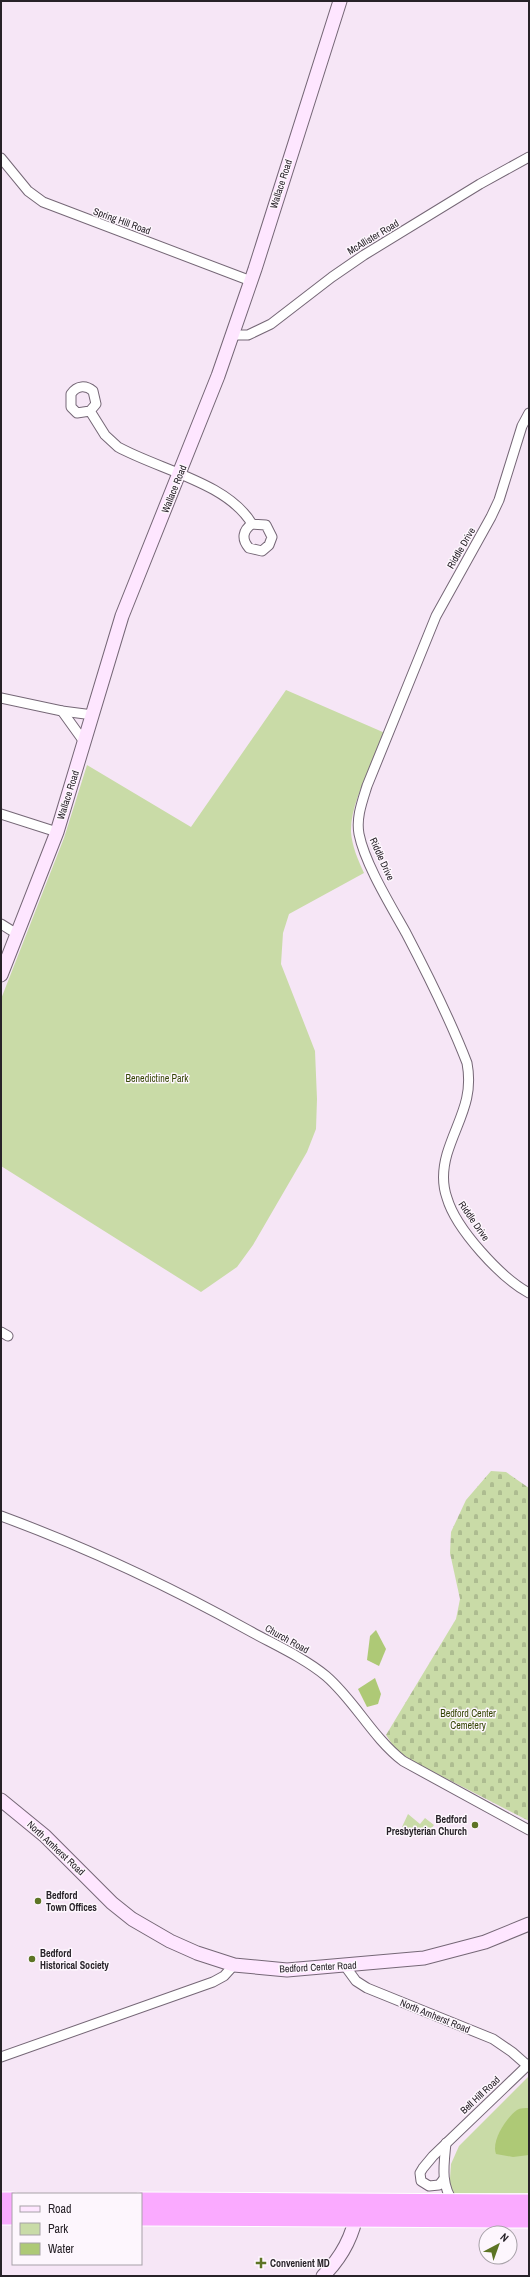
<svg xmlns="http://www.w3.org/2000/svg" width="530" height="2277" viewBox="0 0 530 2277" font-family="'Archivo Narrow',sans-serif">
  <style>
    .cemetery { fill: url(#cemetery-stones) }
    .green { fill: #c9dba7 }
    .water { fill: #aec976 }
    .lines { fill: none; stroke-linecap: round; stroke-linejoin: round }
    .street-casing { stroke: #756776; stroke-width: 11 }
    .secondary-casing { stroke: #756776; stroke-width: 15 }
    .highway-casing { stroke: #fff; stroke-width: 19 }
    .street { stroke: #fff; stroke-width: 9 }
    .secondary { stroke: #fee6ff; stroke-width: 13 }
    .highway { stroke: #faaaff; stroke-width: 17 }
    .poi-dot { fill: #5d7425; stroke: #fdf6fd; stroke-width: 1.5 }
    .labels { text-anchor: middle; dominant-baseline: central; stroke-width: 3; stroke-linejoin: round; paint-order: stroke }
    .street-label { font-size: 10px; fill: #272228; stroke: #fdf6fd }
    .park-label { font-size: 10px; fill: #364606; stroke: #fdf6fd }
    .poi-label { font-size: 10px; font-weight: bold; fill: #272228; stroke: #fdf6fd; text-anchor: start }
  </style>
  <defs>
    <pattern id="cemetery-stones" width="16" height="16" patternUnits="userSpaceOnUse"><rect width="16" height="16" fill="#c9dba7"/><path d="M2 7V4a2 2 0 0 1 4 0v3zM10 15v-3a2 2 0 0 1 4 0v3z" fill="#adbc90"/></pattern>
  </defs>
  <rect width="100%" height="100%" fill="#f6e6f6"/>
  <!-- cemetery -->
  <polygon class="cemetery" points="491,1471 506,1472 529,1488 529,1821 414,1762 396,1750 386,1735 456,1619 460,1599 450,1553 451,1532 466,1500"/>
  <!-- green -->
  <g class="green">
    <path d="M 286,690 L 385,733 C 374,761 350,802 351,832 C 352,846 358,860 364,873 L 289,914 L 283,933 L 281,964 L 315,1051 L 317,1099 L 316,1129 L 307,1152 L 253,1245 L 237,1267 L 201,1292 L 1,1166 L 1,999 L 64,838 L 87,765 L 191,827 Z"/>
    <polygon points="408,1814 420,1824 425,1818 434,1825 426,1835 402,1827"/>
    <polygon points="529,2076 529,2193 449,2193 451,2164 459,2146"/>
  </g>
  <!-- water -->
  <g class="water">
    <polygon points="376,1630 386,1649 379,1666 367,1660 370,1636"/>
    <polygon points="375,1678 381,1694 378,1704 367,1707 358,1689"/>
    <path d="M 529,2108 L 529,2155 L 513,2157 L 496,2154 C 491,2141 506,2118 517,2110 C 520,2108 525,2108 529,2108 Z"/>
  </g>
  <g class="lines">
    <defs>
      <g id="street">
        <polyline points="1,158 28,191 43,202 251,281"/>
        <polyline points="231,335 248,335 271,324 332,277 364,255 480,184 529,157"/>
        <path d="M 90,411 L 77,413 L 71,407 L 71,394 C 77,385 86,385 93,391 L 96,404 L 90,411 L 105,435 L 118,447 C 160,470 228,483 252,524 L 266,525 L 272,537 L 269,545 L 262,551 L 249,548 C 241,539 243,530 252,524"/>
        <path d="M 529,413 L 522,426 L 499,500 L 491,517 L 436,616 L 367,786 C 362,802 356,818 359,834 C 365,864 391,906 406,933 C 428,975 450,1019 467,1063 C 474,1100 457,1121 447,1154 C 443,1168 442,1184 447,1198 C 456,1229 501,1278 529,1293"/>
        <polyline points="1,698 62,711 93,715"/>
        <polyline points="62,711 85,743"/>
        <polyline points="1,814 57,832"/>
        <polyline points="1,924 17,934"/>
        <polyline points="1,1332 8,1336"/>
        <path d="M 1,1516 C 88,1548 167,1585 248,1630 C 273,1644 303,1657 326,1676 C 355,1701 372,1737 403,1761 L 529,1830"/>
        <polyline points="345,1966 356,1981 367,1988 493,2039 512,2052 528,2066"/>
        <polyline points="1,2057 213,1982 224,1976 234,1965"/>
        <path d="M 446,2143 C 444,2164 440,2185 454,2203"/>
        <polyline points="443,2180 439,2185 429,2186 421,2181 420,2173 423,2168 433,2156 529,2064"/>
      </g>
      <g id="secondary">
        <polyline points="1,975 57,832 122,616 218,376 255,269 340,1"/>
        <polyline points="1,1800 45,1836 112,1903 132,1919 170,1941 197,1953 234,1965 287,1970 424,1958 485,1942 529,1924"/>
        <path d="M 323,2276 C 342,2257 353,2237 357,2211"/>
      </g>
      <g id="highway">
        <polyline points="1,2201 13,2201"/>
        <polyline points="141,2201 529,2203"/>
        <polyline points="1,2216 13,2216"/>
        <polyline points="141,2217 529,2219"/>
      </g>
    </defs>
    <!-- street casing -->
    <use href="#street" class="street-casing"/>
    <!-- secondary casing -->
    <use href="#secondary" class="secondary-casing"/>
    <!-- highway casing -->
    <use href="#highway" class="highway-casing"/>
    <!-- street -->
    <use href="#street" class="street"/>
    <!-- secondary -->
    <use href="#secondary" class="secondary"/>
    <!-- highway -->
    <use href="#highway" class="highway"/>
  </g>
  <!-- markers -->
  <g class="poi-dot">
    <circle cx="475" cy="1825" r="4"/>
    <circle cx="38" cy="1901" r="4"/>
    <circle cx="32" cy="1959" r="4"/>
    <path d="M259 2257h4v4h4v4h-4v4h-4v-4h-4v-4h4z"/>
  </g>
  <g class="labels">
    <!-- street labels -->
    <g class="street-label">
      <text transform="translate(281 184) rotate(-72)">Wallace Road</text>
      <text transform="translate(122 221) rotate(20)">Spring Hill Road</text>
      <text transform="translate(373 237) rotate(-31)">McAllister Road</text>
      <text transform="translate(174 489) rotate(-68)">Wallace Road</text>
      <text transform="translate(461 548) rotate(-60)">Riddle Drive</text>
      <text transform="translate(68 795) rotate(-72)">Wallace Road</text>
      <text transform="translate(382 859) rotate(66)">Riddle Drive</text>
      <text transform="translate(474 1221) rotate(55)">Riddle Drive</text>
      <text transform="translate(287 1639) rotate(29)">Church Road</text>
      <text transform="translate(56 1848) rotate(43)">North Amherst Road</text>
      <text transform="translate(318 1967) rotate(-3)">Bedford Center Road</text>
      <text transform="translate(435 2016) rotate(22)">North Amherst Road</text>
      <text transform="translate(480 2095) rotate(-43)">Bell Hill Road</text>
    </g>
    <!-- park labels -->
    <g class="park-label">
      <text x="157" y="1078">Benedictine Park</text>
      <text x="468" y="1713">Bedford Center<tspan x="468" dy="12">Cemetery</tspan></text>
    </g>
    <!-- poi labels -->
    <g class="poi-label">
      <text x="467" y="1819" text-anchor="end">Bedford<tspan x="467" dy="12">Presbyterian Church</tspan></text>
      <text x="46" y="1895">Bedford<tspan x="46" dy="12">Town Offices</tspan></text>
      <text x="40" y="1953">Bedford<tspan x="40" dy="12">Historical Society</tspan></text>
      <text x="270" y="2263">Convenient MD</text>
    </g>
  </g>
  <!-- border -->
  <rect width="530" height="2277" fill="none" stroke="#272228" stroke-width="4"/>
  <!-- legend -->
  <rect x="12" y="2193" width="130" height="72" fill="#fdf6fd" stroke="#a7a1a8"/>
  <rect x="20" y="2206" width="20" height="6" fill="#fee6ff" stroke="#a7a1a8"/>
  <text x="48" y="2213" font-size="12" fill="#272228">Road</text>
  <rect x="20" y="2223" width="20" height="12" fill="#c9dba7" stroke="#a7a1a8"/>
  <text x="48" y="2233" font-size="12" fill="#272228">Park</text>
  <rect x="20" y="2243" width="20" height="12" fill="#aec976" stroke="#a7a1a8"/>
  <text x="48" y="2253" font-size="12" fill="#272228">Water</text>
  <!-- north arrow -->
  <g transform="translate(498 2245) rotate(41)"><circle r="19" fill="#fdf6fd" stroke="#a7a1a8"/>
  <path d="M0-3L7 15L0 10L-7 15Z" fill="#5d7425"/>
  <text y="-6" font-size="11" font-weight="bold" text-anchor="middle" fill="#272228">N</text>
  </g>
</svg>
